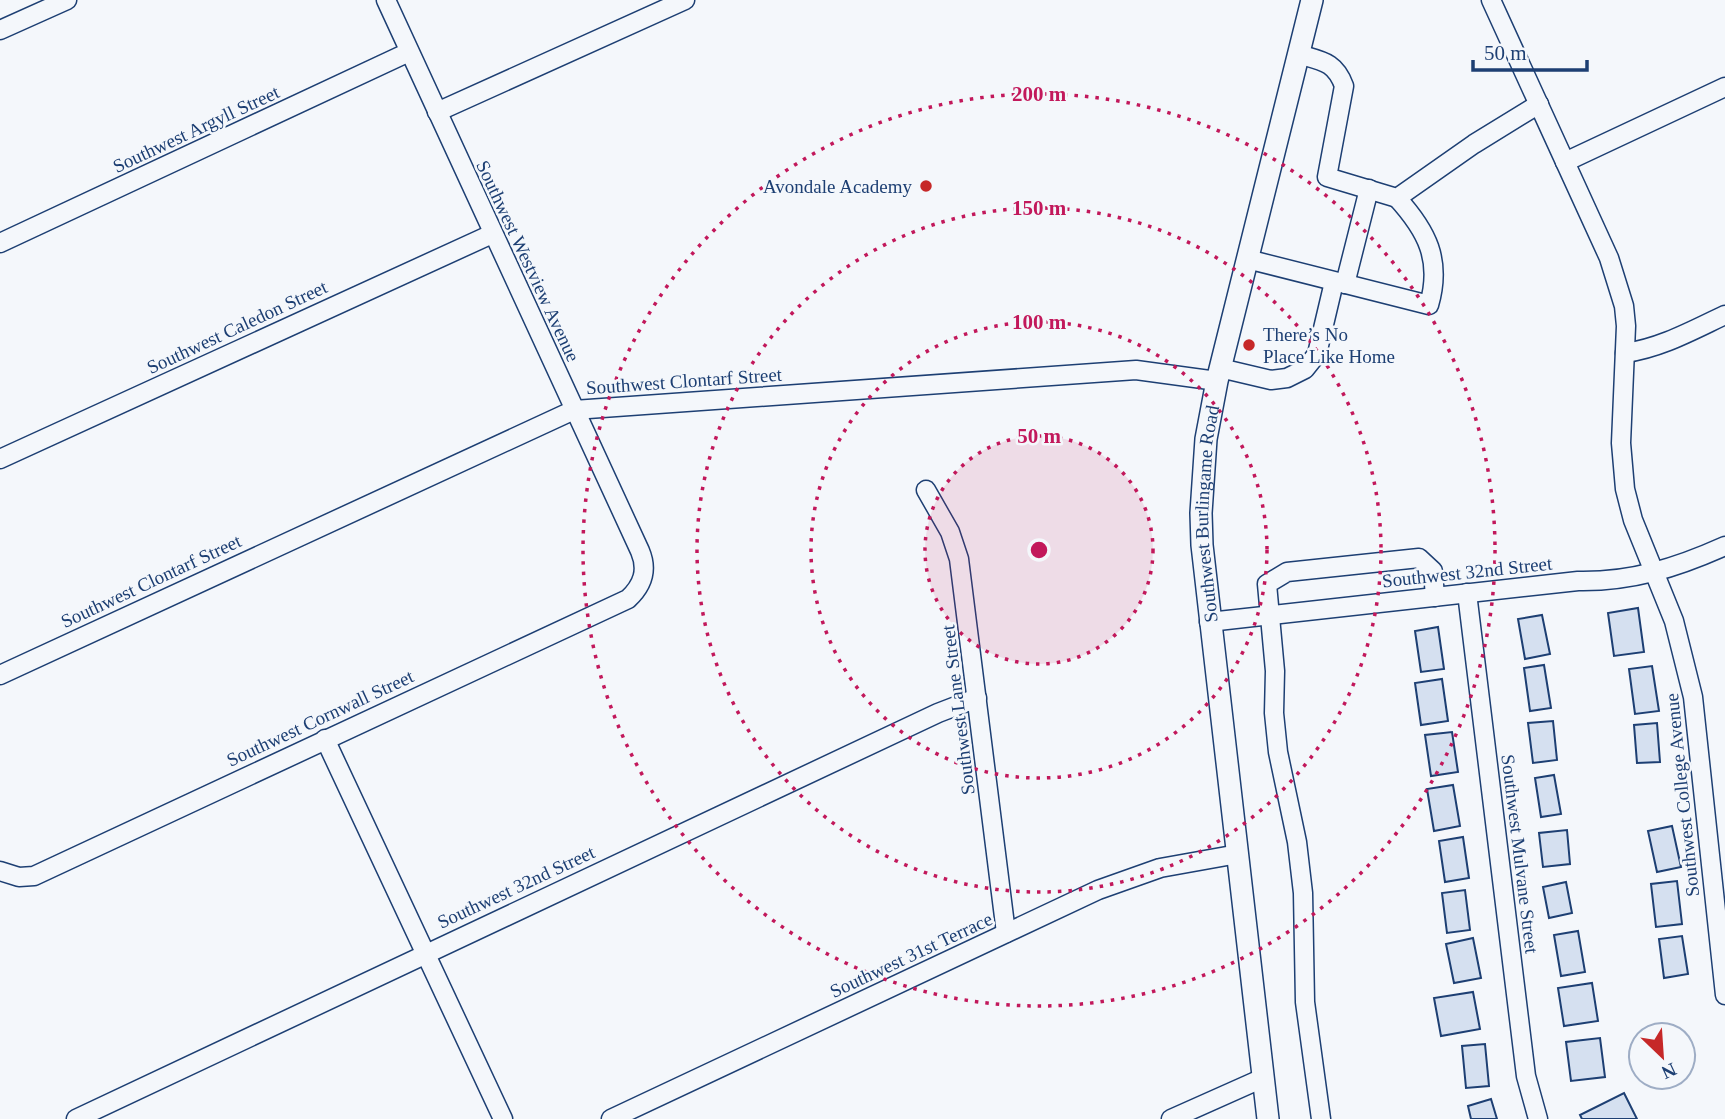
<svg xmlns="http://www.w3.org/2000/svg" width="1725" height="1119" viewBox="0 0 1725 1119" font-family="'Times New Roman',serif">
  <style>
    .building { fill: #d5e0f0; stroke: #1d3f73; stroke-width: 2 }
    .lines { fill: none; stroke-linecap: round; stroke-linejoin: round }
    .minor-casing { stroke: #1d3f73; stroke-width: 21 }
    .major-casing { stroke: #1d3f73; stroke-width: 24 }
    .minor { stroke: #f4f7fb; stroke-width: 18 }
    .major { stroke: #f4f7fb; stroke-width: 21 }
    .ring { fill: none; stroke: #c2185b; stroke-width: 3.5; stroke-dasharray: 3.5 7 }
    .poi-dot { fill: #c62828; stroke: #f4f7fb; stroke-width: 2.5 }
    .labels { text-anchor: middle; dominant-baseline: central; stroke-width: 5; stroke-linejoin: round; paint-order: stroke }
    .street-label { font-size: 19px; fill: #1d3f73; stroke: #f4f7fb }
    .poi-label { font-size: 19px; fill: #1d3f73; stroke: #f4f7fb; text-anchor: end }
    .centre { fill: #c2185b; stroke: #f4f7fb; stroke-width: 3.5 }
    .ring-label { font-size: 21px; text-anchor: middle; font-weight: bold; fill: #c2185b; stroke: #f4f7fb; stroke-width: 5; stroke-linejoin: round; paint-order: stroke }
  </style>
  <rect width="100%" height="100%" fill="#f4f7fb"/>
  <!-- building -->
  <g class="building">
    <polygon points="1638,608 1644,652 1614,656 1608,613"/>
    <polygon points="1542,615 1550,654 1525,659 1518,619"/>
    <polygon points="1438,627 1444,669 1421,672 1415,631"/>
    <polygon points="1544,665 1551,708 1530,711 1524,668"/>
    <polygon points="1652,666 1659,711 1635,714 1629,669"/>
    <polygon points="1442,679 1448,721 1421,725 1415,683"/>
    <polygon points="1553,721 1557,760 1533,763 1528,723"/>
    <polygon points="1657,723 1660,762 1637,763 1634,725"/>
    <polygon points="1452,732 1458,772 1431,776 1425,735"/>
    <polygon points="1554,775 1561,814 1541,817 1535,778"/>
    <polygon points="1453,785 1460,826 1434,831 1427,789"/>
    <polygon points="1672,826 1681,867 1657,872 1648,831"/>
    <polygon points="1567,830 1570,864 1543,867 1539,833"/>
    <polygon points="1463,837 1469,878 1445,882 1439,841"/>
    <polygon points="1677,881 1682,924 1656,927 1651,884"/>
    <polygon points="1566,882 1572,913 1549,918 1543,887"/>
    <polygon points="1465,890 1470,930 1447,933 1442,893"/>
    <polygon points="1578,931 1585,972 1561,976 1554,935"/>
    <polygon points="1682,936 1688,974 1664,978 1659,939"/>
    <polygon points="1473,938 1481,978 1454,983 1446,944"/>
    <polygon points="1592,983 1598,1021 1564,1026 1558,988"/>
    <polygon points="1473,992 1480,1029 1441,1036 1434,998"/>
    <polygon points="1600,1038 1605,1077 1571,1081 1566,1042"/>
    <polygon points="1485,1044 1489,1086 1466,1088 1462,1046"/>
    <polygon points="1624,1093 1637,1119 1582,1119 1580,1115"/>
    <polygon points="1491,1099 1497,1119 1471,1119 1468,1106"/>
  </g>
  <g class="lines">
    <defs>
      <g id="minor">
        <polyline points="1491,0 1609,258 1624,306 1626,326 1621,443 1625,489 1633,520 1674,621 1693,697 1725,995"/>
        <polyline points="0,30 67,0"/>
        <path d="M 1298,54 C 1321,61 1335,61 1344,86 L 1327,177 L 1397,198 L 1474,144 L 1539,104"/>
        <polyline points="437,112 685,0"/>
        <polyline points="1565,162 1725,87"/>
        <polyline points="0,243 409,52"/>
        <path d="M 1247,259 L 1429,305 C 1442,260 1427,231 1397,198"/>
        <polyline points="1345,284 1369,189"/>
        <path d="M 1625,353 C 1661,348 1693,330 1725,315"/>
        <polyline points="1220,368 1271,380 1287,378 1305,369 1317,354 1334,282"/>
        <polyline points="0,459 492,234"/>
        <polyline points="926,490 950,532 959,559 1006,933"/>
        <polyline points="1467,593 1526,1076 1538,1119"/>
        <path d="M 1209,622 L 1578,581 C 1631,582 1676,568 1725,546"/>
        <polyline points="0,675 574,410 1136,370 1217,381"/>
        <polyline points="325,739 503,1119"/>
        <path d="M 0,871 L 19,877 L 34,876 L 628,599 C 643,585 648,570 640,551 L 386,0"/>
        <polyline points="76,1119 938,713 977,698"/>
        <polyline points="611,1119 1098,890 1160,868 1238,854"/>
        <polyline points="1171,1119 1263,1078"/>
        <polyline points="1321,1119 1305,1002 1303,893 1297,842 1278,752 1274,713 1275,671 1267,584 1287,572 1419,558 1433,571 1435,597"/>
      </g>
      <g id="major">
        <path id="s1" d="M 1268,1119 L 1202,545 L 1201,513 L 1206,439 L 1217,381 L 1312,0"/>
      </g>
    </defs>
    <!-- minor casing -->
    <use href="#minor" class="minor-casing"/>
    <!-- major casing -->
    <use href="#major" class="major-casing"/>
    <!-- minor -->
    <use href="#minor" class="minor"/>
    <!-- major -->
    <use href="#major" class="major"/>
  </g>
  <!-- distance rings -->
  <circle cx="1039" cy="550" r="114" fill="#c2185b" fill-opacity=".12"/>
  <g class="ring">
    <circle cx="1039" cy="550" r="114"/>
    <circle cx="1039" cy="550" r="228"/>
    <circle cx="1039" cy="550" r="342"/>
    <circle cx="1039" cy="550" r="456"/>
  </g>
  <!-- markers -->
  <g class="poi-dot">
    <circle cx="926" cy="186" r="7"/>
    <circle cx="1249" cy="345" r="7"/>
  </g>
  <g class="labels">
    <!-- street labels -->
    <g class="street-label">
      <text transform="translate(196 129) rotate(-25)">Southwest Argyll Street</text>
      <text transform="translate(528 261) rotate(65)">Southwest Westview Avenue</text>
      <text transform="translate(237 327) rotate(-25)">Southwest Caledon Street</text>
      <text transform="translate(684 381) rotate(-4)">Southwest Clontarf Street</text>
      <text stroke="none"><textPath href="#s1" startOffset="609">Southwest Burlingame Road</textPath></text>
      <text transform="translate(1467 572) rotate(-6)">Southwest 32nd Street</text>
      <text transform="translate(151 581) rotate(-25)">Southwest Clontarf Street</text>
      <text transform="translate(958 710) rotate(-97)">Southwest Lane Street</text>
      <text transform="translate(320 718) rotate(-25)">Southwest Cornwall Street</text>
      <text transform="translate(1682 795) rotate(-96)">Southwest College Avenue</text>
      <text transform="translate(1520 854) rotate(83)">Southwest Mulvane Street</text>
      <text transform="translate(516 887) rotate(-25)">Southwest 32nd Street</text>
      <text transform="translate(911 955) rotate(-25)">Southwest 31st Terrace</text>
    </g>
    <!-- poi labels -->
    <g class="poi-label">
      <text x="912" y="186">Avondale Academy</text>
      <text x="1263" y="334" text-anchor="start">There’s No<tspan x="1263" dy="22">Place Like Home</tspan></text>
    </g>
  </g>
  <circle cx="1039" cy="550" r="10" class="centre"/>
  <g class="ring-label">
    <text x="1039" y="101">200 m</text>
    <text x="1039" y="215">150 m</text>
    <text x="1039" y="329">100 m</text>
    <text x="1039" y="443">50 m</text>
  </g>
  <!-- north arrow -->
  <g transform="translate(1662 1056) rotate(155)"><circle r="33" fill="#f4f7fb" stroke="#9eadc5" stroke-width="2"/>
  <path d="M0-5L12 26L0 18L-12 26Z" fill="#c62828"/>
  <text y="-10" font-size="19" font-weight="bold" text-anchor="middle" fill="#1d3f73">N</text>
  </g>
  <!-- scale -->
  <path d="M1473 60v10h114v-10" fill="none" stroke="#1d3f73" stroke-width="3.5"/>
  <text x="1484" y="60" font-size="21" fill="#1d3f73" stroke="#f4f7fb" stroke-width="5" paint-order="stroke">50 m</text>
</svg>
